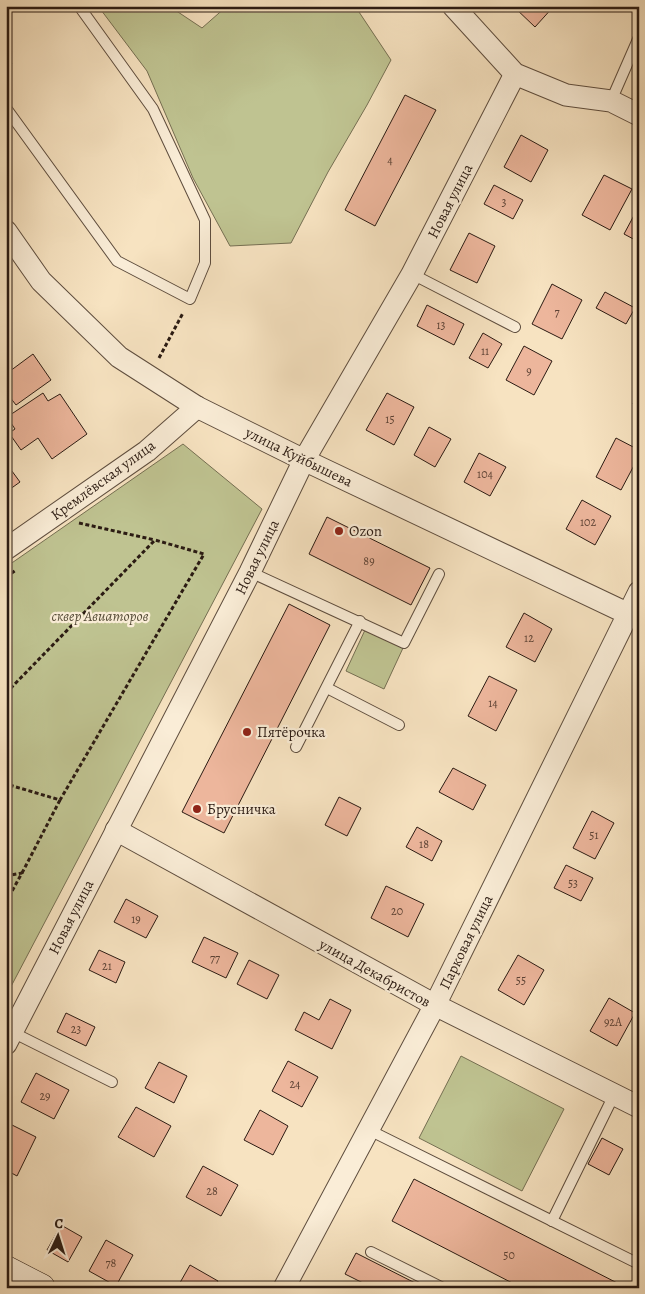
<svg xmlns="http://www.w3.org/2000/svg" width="645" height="1294" viewBox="0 0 645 1294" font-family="Alegreya,serif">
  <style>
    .green { fill: #bfc391; stroke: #756f52 }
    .building { fill: #edb69c; stroke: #2b1b13 }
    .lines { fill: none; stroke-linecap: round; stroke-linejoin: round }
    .lane-casing { stroke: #5e4d3e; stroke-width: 12 }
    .street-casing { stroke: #5e4d3e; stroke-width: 23 }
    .secondary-casing { stroke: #2b1b13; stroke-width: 29 }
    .path { stroke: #2b1b13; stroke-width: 3; stroke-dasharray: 4 2.5; stroke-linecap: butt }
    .lane { stroke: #faedd7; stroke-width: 10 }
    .street { stroke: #faedd7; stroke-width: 21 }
    .secondary { stroke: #faedd7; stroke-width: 28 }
    .poi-dot { fill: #8f2418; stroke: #faedd7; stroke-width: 2 }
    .labels { text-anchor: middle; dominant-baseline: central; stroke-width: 4.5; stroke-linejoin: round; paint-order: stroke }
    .number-label { font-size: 12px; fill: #5c4235 }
    .street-label { font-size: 15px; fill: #2b1b13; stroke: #faedd7 }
    .poi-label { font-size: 15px; fill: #2b1b13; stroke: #faedd7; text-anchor: start }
    .park-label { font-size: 15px; font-style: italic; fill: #574d39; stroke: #faedd7 }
  </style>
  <rect width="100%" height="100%" fill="#f7e3c1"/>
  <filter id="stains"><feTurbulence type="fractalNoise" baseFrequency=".004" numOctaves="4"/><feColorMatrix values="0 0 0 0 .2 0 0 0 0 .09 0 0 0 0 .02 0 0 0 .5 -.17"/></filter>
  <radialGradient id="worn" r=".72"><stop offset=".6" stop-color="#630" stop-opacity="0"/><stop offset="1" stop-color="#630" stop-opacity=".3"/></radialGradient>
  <!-- green -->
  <g class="green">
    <polygon points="98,6 169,6 202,28 227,6 355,6 391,60 367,105 328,172 291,243 230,246 193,178 147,71"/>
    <polygon points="183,444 262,509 6,996 6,567"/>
    <polygon points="365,630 403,648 384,689 346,671"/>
    <polygon points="461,1056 564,1109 522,1191 419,1138"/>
  </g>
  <!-- building -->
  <g class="building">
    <polygon points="513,6 554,6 535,27"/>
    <polygon points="6,56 12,64 6,69"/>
    <polygon points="405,95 436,110 375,226 345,210"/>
    <polygon points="521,135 548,150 531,182 504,167"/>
    <polygon points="604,175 632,189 610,230 582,215"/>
    <polygon points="494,185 523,200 513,219 484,204"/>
    <polygon points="639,206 639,242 624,234"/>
    <polygon points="469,233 495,246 477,283 450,270"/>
    <polygon points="552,284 582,300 562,339 532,324"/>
    <polygon points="605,292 635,308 626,324 596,308"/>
    <polygon points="427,305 464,324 454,345 417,326"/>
    <polygon points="483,333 502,344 488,368 469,358"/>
    <polygon points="524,346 552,361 534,395 506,380"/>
    <polygon points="33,354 51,380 16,405 6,392 6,374"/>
    <polygon points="43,393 48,401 60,394 87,434 52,459 38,438 21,450 9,433 15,429 7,417"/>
    <polygon points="387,393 414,407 394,445 366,430"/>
    <polygon points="639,393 639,406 633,404"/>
    <polygon points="429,427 451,439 435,467 414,455"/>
    <polygon points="616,438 639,450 639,456 621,490 596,477"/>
    <polygon points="479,453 506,467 490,496 464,482"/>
    <polygon points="6,463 20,482 6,492"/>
    <polygon points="582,500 611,516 595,545 566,529"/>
    <polygon points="327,517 430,568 411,605 309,554"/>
    <polygon points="289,604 330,625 224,833 182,812"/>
    <polygon points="524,613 552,629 535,662 506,647"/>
    <polygon points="489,676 517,690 496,731 468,716"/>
    <polygon points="453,768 486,785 473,810 439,792"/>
    <polygon points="339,797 361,808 347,836 325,825"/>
    <polygon points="592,811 614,823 595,859 573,848"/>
    <polygon points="417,827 442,841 432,861 406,847"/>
    <polygon points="566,865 593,878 581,901 554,888"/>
    <polygon points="386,886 424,904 408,937 371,918"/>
    <polygon points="126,899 158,916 146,938 114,922"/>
    <polygon points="204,937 238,953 226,978 192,962"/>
    <polygon points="99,950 125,962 116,983 89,970"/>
    <polygon points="518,955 544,970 524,1005 498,990"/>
    <polygon points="249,960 279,975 267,999 237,984"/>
    <polygon points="609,998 635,1013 617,1046 590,1031"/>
    <polygon points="330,999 351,1010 332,1049 295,1030 304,1012 319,1020"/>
    <polygon points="66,1013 95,1027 86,1046 57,1032"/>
    <polygon points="288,1061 318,1077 302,1107 272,1091"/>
    <polygon points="159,1062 187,1076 174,1103 145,1088"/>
    <polygon points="36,1073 69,1090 54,1119 21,1102"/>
    <polygon points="136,1107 171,1126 154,1157 118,1137"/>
    <polygon points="260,1110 288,1126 273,1155 244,1140"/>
    <polygon points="10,1124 36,1137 17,1176 6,1170 6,1130"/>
    <polygon points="602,1138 623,1149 609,1175 588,1164"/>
    <polygon points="203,1166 238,1185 221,1216 186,1197"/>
    <polygon points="414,1179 627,1288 522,1288 392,1221"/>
    <polygon points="61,1225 82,1237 68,1262 47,1250"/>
    <polygon points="106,1240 133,1255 116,1286 89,1271"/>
    <polygon points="356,1253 425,1288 373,1288 345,1274"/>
    <polygon points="190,1265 218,1281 214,1288 177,1288"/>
  </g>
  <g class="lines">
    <defs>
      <g id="lane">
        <polyline points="611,101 639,37"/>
        <polyline points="6,108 117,261 190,299 205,263 205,220 153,109 79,6"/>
        <polyline points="412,274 515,327"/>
        <polyline points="250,572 404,643 439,574"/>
        <polyline points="327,688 399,725"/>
        <polyline points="296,747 360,621"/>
        <polyline points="12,1032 112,1082"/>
        <polyline points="369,1130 639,1264"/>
        <polyline points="552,1221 614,1095"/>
        <polyline points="371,1252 443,1288"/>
      </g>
      <g id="street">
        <polyline points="453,6 515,74 566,95 611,101 639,115"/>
        <polyline points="6,231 41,281 119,357 197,407 304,460 639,619"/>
        <polyline points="6,549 147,451 197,407"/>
        <polyline points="116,830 435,1005 639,1107"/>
        <polyline points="6,1044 250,572 304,460 412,274 515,74"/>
        <polyline points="284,1288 435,1005 639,592"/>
      </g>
      <polyline id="secondary" points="6,1270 41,1288"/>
    </defs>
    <!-- lane casing -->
    <use href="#lane" class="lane-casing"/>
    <!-- street casing -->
    <use href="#street" class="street-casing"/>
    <!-- secondary casing -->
    <use href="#secondary" class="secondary-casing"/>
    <!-- path -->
    <g class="path">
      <polyline points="159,358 183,313"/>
      <polyline points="79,523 155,540"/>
      <polyline points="6,577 16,570"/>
      <polyline points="6,693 155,540 204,554 60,800 6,784"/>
      <polyline points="22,873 60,800"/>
      <polyline points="6,876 22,873 6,902"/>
    </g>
    <!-- lane -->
    <use href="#lane" class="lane"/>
    <!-- street -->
    <use href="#street" class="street"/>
    <!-- secondary -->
    <use href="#secondary" class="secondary"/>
  </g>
  <!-- markers -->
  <g class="poi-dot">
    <circle cx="339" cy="531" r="5"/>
    <circle cx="247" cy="732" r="5"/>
    <circle cx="197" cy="809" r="5"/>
  </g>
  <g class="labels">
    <!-- number labels -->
    <g class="number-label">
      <text x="390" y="160">4</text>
      <text x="504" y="202">3</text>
      <text x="557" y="312">7</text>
      <text x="441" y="325">13</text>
      <text x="485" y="351">11</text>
      <text x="529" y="371">9</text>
      <text x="390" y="419">15</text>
      <text x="485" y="474">104</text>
      <text x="588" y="522">102</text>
      <text x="369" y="561">89</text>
      <text x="529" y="638">12</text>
      <text x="493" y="703">14</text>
      <text x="594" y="835">51</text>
      <text x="424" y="844">18</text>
      <text x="573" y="883">53</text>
      <text x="397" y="911">20</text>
      <text x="136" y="919">19</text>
      <text x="215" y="958">77</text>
      <text x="107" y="966">21</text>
      <text x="521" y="980">55</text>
      <text x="613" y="1022">92А</text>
      <text x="76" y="1029">23</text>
      <text x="295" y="1084">24</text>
      <text x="45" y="1096">29</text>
      <text x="212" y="1191">28</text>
      <text x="509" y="1255">50</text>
      <text x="111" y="1263">78</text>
    </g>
    <!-- street labels -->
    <g class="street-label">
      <text transform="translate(450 201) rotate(-63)">Новая улица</text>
      <text transform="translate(299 457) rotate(26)">улица Куйбышева</text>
      <text transform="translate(103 480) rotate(-36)">Кремлёвская улица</text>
      <text transform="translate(257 557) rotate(-64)">Новая улица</text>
      <text transform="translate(71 917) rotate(-63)">Новая улица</text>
      <text transform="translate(466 942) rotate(-64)">Парковая улица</text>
      <text transform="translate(375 973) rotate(29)">улица Декабристов</text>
    </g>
    <!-- poi labels -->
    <g class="poi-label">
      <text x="349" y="531">Ozon</text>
      <text x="257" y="732">Пятёрочка</text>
      <text x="207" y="809">Брусничка</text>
    </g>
    <!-- park labels -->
    <g class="park-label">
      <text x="100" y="616">сквер Авиаторов</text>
    </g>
  </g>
  <!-- margin -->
  <rect width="645" height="1294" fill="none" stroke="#f7e3c1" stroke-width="25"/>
  <rect x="8" y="8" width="630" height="1279" fill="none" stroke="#2b1b13" stroke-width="2.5"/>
  <rect x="12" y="12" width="620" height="1269" fill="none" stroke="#2b1b13"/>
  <!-- north arrow -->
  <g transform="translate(58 1236) rotate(4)" stroke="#faedd7" stroke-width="4" paint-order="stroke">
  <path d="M0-4L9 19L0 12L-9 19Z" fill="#2b1b13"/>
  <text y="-8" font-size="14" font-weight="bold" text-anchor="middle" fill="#2b1b13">С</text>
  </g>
  <rect width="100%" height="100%" filter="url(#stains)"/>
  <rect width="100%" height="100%" fill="url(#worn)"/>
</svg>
